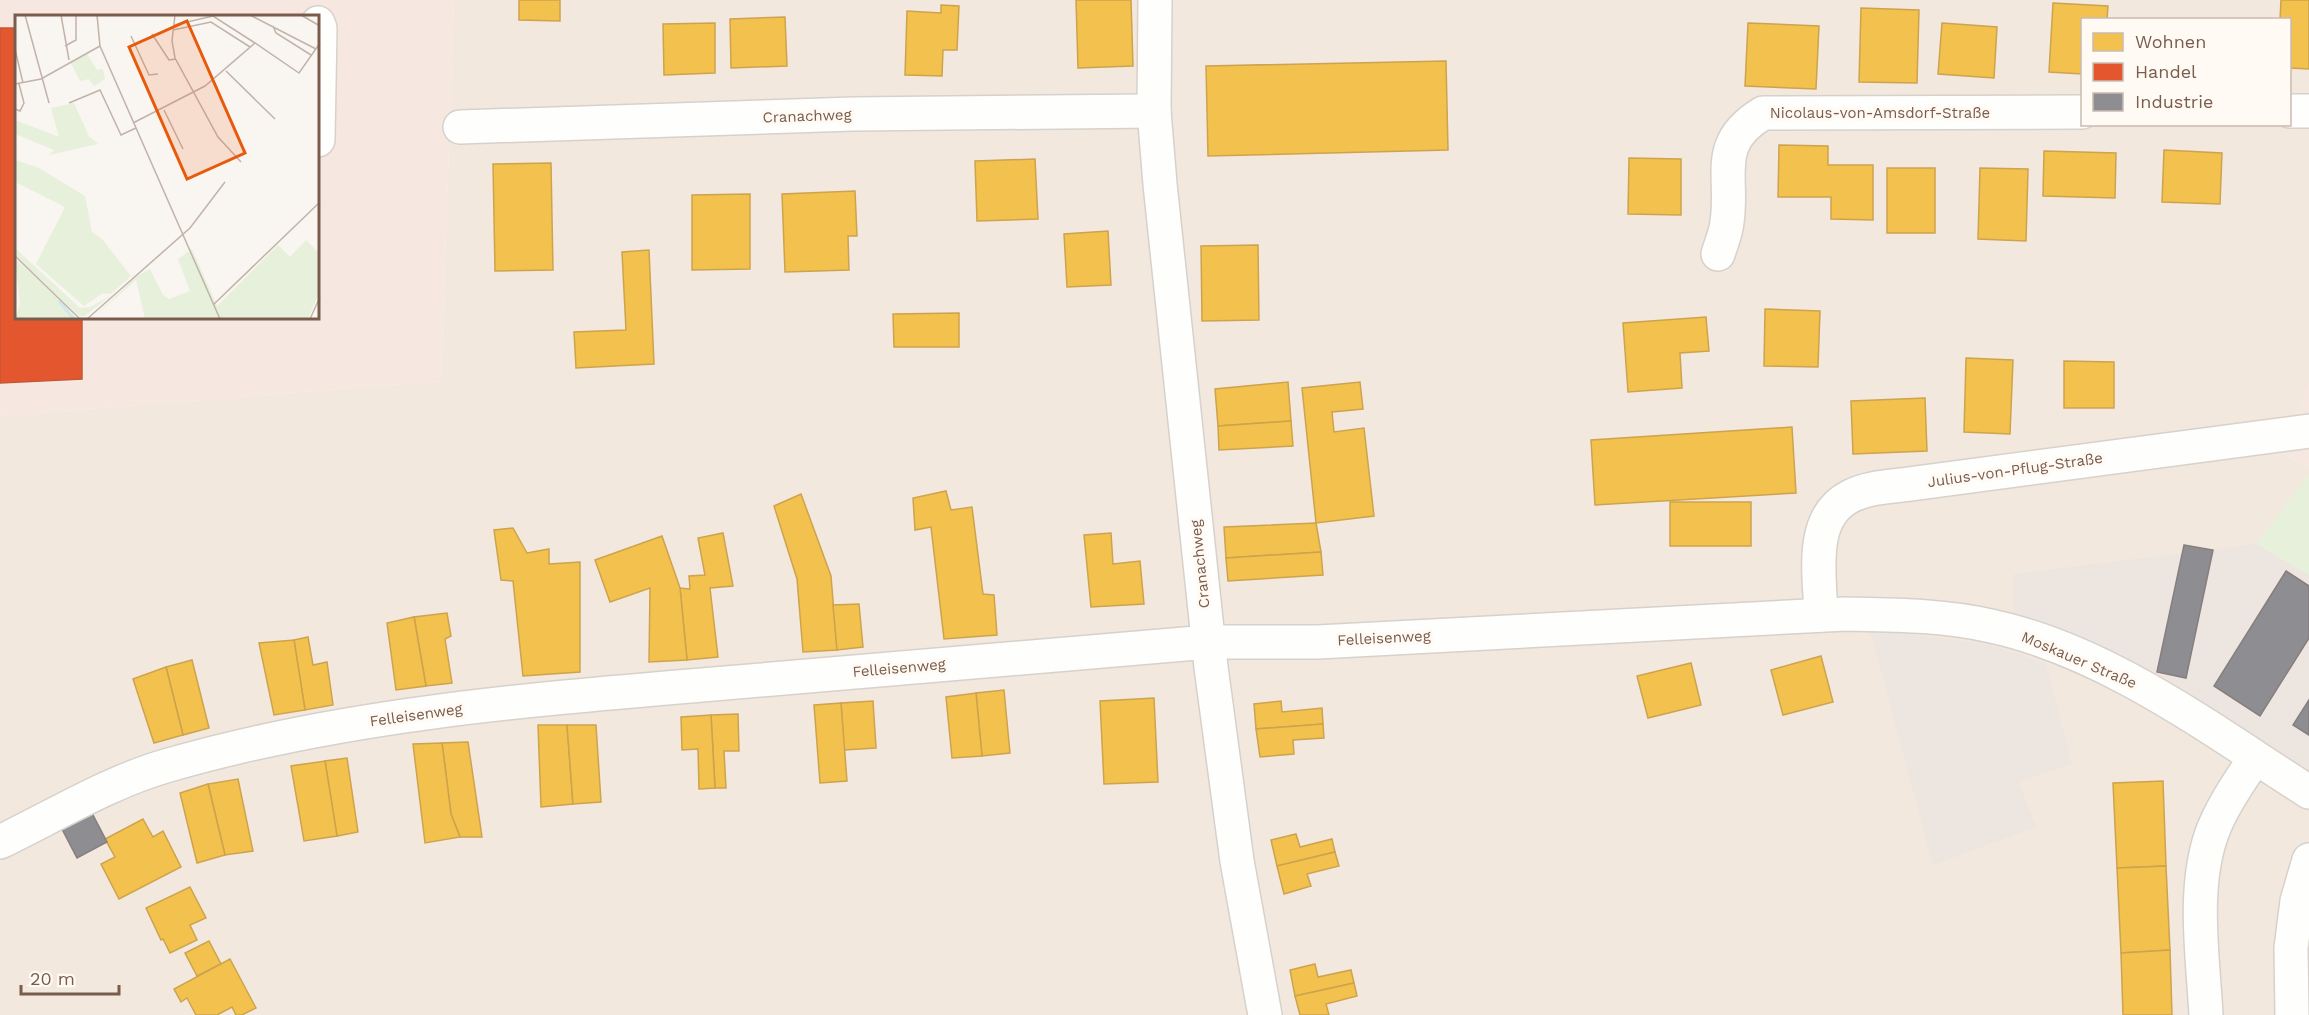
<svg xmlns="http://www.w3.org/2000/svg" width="2309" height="1015" viewBox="0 0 2309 1015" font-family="'Work Sans',sans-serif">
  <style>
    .residential { fill: #f2e8de; fill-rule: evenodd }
    .commercial { fill: #f6e8e1; fill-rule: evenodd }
    .industrial { fill: #ede5e0 }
    .green { fill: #e7f0db }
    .homes { fill: #f2c14e; stroke: #cea34e; stroke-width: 1.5 }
    .shops { fill: #e4572e; stroke: #c45837; stroke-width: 1.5 }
    .industry { fill: #8d8d92; stroke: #877e7d; stroke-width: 1.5 }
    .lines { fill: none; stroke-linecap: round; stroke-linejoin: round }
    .minor-casing { stroke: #d7d1cb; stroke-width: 36 }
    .minor { stroke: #fefefd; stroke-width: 33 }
    .labels { text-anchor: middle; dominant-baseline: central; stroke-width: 6; stroke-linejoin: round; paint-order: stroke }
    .street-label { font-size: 15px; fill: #7a5c4d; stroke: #fffaf3 }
    .inset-river { fill: none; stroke: #d0e8ea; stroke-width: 3 }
    .inset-road { fill: none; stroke: #c2b3aa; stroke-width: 1.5 }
    .view { fill: #e8590c; fill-opacity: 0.15; stroke: #e8590c; stroke-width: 3 }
    .inset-edge { fill: none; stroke: #7a5c4d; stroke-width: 3 }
  </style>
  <rect width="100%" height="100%" fill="#f9f5f0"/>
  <!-- residential -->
  <path class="residential" d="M 454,0 L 2309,0 L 2309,384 L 2279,452 L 2309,466 L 2309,1015 L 0,1015 L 0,416 L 441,381 ZM 2082,20 L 2290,20 L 2290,124 L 2082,124 Z"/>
  <!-- commercial -->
  <g class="commercial">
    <path d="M 0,0 L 454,0 L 441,381 L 0,416 ZM 16,16 L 318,16 L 318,318 L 16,318 Z"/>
    <polygon points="2309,384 2309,466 2279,452"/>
  </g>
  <!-- industrial -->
  <g class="industrial">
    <polygon points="2256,544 2309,575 2309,770 2166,678 2121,655 2070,632 2014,613 2014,574"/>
    <polygon points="1871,633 1902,633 1987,644 2046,663 2072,764 2019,782 2036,827 1933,865"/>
  </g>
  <!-- green -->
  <polygon class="green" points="2309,474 2309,575 2256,544"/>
  <!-- homes -->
  <g class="homes">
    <polygon points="519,0 560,0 560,21 519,20"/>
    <polygon points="1076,0 1131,0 1133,66 1078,68"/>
    <polygon points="2281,0 2309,0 2309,69 2290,68 2290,20 2280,20"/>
    <polygon points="2053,3 2108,6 2107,20 2082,20 2082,74 2049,72"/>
    <polygon points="941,5 959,6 957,50 943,50 942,76 905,75 907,11 941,13"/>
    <polygon points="1861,8 1919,10 1917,83 1859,82"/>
    <polygon points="785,17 787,66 731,68 730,19"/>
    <polygon points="715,23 715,73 664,75 663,24"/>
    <polygon points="1748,23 1819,26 1816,89 1745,86"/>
    <polygon points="1942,23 1997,27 1994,78 1938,74"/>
    <polygon points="1446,61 1448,150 1208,156 1206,66"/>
    <polygon points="1779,145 1828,146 1828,165 1873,165 1873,220 1831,219 1831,197 1778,197"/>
    <polygon points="2164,150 2222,153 2220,204 2162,202"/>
    <polygon points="2044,151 2116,153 2115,198 2043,196"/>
    <polygon points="1629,158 1681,159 1681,215 1628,214"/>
    <polygon points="1035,159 1038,219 977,221 975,161"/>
    <polygon points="551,163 553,270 495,271 493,164"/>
    <rect x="1887" y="168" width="48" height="65"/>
    <polygon points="1980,168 2028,169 2026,241 1978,239"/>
    <polygon points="855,191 857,236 848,236 849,270 785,272 782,194"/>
    <polygon points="750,194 750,269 692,270 692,195"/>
    <polygon points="1108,231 1111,285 1067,287 1064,234"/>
    <polygon points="1258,245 1259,320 1202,321 1201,246"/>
    <polygon points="649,250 654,364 576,368 574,332 626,330 622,252"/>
    <polygon points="1765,309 1820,311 1818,367 1764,366"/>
    <polygon points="959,313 959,347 894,347 893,314"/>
    <polygon points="1706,317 1709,351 1680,353 1682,388 1628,392 1623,323"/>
    <polygon points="1966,358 2013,360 2010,434 1964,432"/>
    <polygon points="2064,361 2114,362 2114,408 2064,408"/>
    <polygon points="1288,382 1291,421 1218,426 1215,389"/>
    <polygon points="1360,382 1363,409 1332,412 1334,432 1364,428 1374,516 1316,523 1302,388"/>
    <polygon points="1925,398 1927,451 1853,454 1851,401"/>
    <polygon points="1291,421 1293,446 1219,450 1218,426"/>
    <polygon points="1792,427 1796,493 1595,505 1591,440"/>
    <polygon points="946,491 951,510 972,507 983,594 994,595 997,635 944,639 931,527 915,530 913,498"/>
    <polygon points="801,494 831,576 837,650 803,652 797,579 774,506"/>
    <rect x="1670" y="502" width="81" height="44"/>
    <polygon points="1316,523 1321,552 1226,558 1224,527"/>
    <polygon points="513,528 527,553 549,549 549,564 580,562 580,672 523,676 513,581 501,580 494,530"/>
    <polygon points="723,533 733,586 710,588 718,657 687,660 680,588 690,589 689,576 705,575 698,538"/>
    <polygon points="1111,533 1113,564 1140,561 1144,604 1091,607 1084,535"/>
    <polygon points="662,536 680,588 687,660 649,662 650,588 610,602 595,560"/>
    <polygon points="1321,552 1323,575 1228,581 1226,558"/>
    <polygon points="859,604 863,647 837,650 833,605"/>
    <polygon points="447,613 451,636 445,639 452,683 426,686 414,617"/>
    <polygon points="414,617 426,686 396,690 387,623"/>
    <polygon points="308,637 313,665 327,662 333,705 305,710 294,640"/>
    <polygon points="294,640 305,710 274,715 259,643"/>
    <polygon points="1821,656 1833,702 1783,715 1771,670"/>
    <polygon points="192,660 209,728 183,735 166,667"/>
    <polygon points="1691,663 1701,705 1648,718 1637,676"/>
    <polygon points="166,667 183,735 154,743 133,679"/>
    <polygon points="1004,690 1010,753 982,756 976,693"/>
    <polygon points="976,693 982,756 952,758 946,697"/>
    <polygon points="1154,698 1158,782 1104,784 1100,701"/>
    <polygon points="873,701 876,748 844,750 841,703"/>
    <polygon points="1281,701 1282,712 1322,708 1323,724 1256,729 1254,704"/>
    <polygon points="841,703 847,781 820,783 814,705"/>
    <polygon points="738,714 739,751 724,751 726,788 715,788 711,715"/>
    <polygon points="711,715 715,788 699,789 698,749 682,750 681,717"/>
    <polygon points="1323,724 1324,738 1293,740 1294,754 1260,757 1256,729"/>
    <polygon points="538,725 567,725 573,804 541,807"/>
    <polygon points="567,725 596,725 601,802 573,804"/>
    <polygon points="468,742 482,837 460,837 451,814 442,743"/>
    <polygon points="442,743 451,814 460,837 425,843 413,744"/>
    <polygon points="347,758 358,832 337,836 325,761"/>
    <polygon points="325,761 337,836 304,841 291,766"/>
    <polygon points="238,779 253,851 225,855 208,784"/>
    <polygon points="2163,781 2166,866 2117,868 2113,783"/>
    <polygon points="208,784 225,855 197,863 180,793"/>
    <polygon points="143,819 153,837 163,831 181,867 119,899 101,864 115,857 105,839"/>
    <polygon points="1296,834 1300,847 1332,839 1335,852 1277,866 1271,840"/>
    <polygon points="1335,852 1339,866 1307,874 1311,886 1284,894 1277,866"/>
    <polygon points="2166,866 2170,950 2121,953 2117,868"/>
    <polygon points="190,887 206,918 190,925 197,940 170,953 163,939 161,940 146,908"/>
    <polygon points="209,941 221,964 197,976 185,953"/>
    <polygon points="2170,950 2172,1015 2123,1015 2121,953"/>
    <polygon points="230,959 256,1008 242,1015 236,1015 232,1007 217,1015 196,1015 187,998 181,1002 174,989"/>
    <polygon points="1315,964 1318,977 1351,970 1354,983 1295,996 1290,970"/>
    <polygon points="1354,983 1357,996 1326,1004 1329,1015 1300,1015 1295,996"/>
  </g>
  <!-- shops -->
  <polygon class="shops" points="0,28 16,28 16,318 82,318 82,379 0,383"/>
  <!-- industry -->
  <g class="industry">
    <polygon points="2184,545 2213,550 2186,678 2157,672"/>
    <polygon points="2286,571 2309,586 2309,638 2260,716 2214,686"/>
    <polygon points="2309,700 2309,735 2293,725"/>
    <polygon points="92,813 107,842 77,858 62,829"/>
  </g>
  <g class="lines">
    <defs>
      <g id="minor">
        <polyline points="1155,0 1154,111 1160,184 1211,667 1237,861 1265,1015"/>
        <polyline points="318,23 320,28 318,140"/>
        <polyline points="2290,111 2309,111"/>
        <polyline points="460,127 853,114 1154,111"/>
        <path d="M 1718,254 C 1721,244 1726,233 1727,222 C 1734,175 1712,144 1763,113 L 2082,112"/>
        <path d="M 1821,615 C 1820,576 1808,517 1851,496 C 1867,488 1885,487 1902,485 L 2309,431"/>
        <path d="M 0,842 C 54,816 111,781 169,765 C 342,715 523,700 702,685 C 870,670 1039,656 1208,642 L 1318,642 L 1845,614 C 1894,615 1943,615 1991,626 C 2107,651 2210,729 2309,792"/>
        <path d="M 2206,1015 C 2203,958 2192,888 2212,833 C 2222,806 2240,781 2255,758"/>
        <polyline points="2292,1015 2291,948 2297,901 2309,860"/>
      </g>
    </defs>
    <!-- minor casing -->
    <use href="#minor" class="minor-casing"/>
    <!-- minor -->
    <use href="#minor" class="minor"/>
  </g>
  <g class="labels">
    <!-- street labels -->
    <g class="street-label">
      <text x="1880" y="113">Nicolaus-von-Amsdorf-Straße</text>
      <text transform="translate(807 116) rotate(-2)">Cranachweg</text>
      <text transform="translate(2015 470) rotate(-8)">Julius-von-Pflug-Straße</text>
      <text transform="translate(1200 564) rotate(-96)">Cranachweg</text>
      <text transform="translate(1384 638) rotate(-3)">Felleisenweg</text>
      <text transform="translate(2079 660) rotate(23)">Moskauer Straße</text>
      <text transform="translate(899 668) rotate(-5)">Felleisenweg</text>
      <text transform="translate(416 715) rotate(-8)">Felleisenweg</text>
    </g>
  </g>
  <!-- overview -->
  <g transform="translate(15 15)">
    <rect width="304" height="304" fill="#f9f5f0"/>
    <path d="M 72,39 L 82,55 L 88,54 L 90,64 L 79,71 L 74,64 L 65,66 L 56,48 ZM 59,88 L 74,121 L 83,129 L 34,140 L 39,135 L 0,119 L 0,105 L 44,122 L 36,93 ZM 0,145 L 24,153 L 70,181 L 77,217 L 87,224 L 116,261 L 96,279 L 88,278 L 69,291 L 21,249 L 50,192 L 0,167 ZM 291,225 L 302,236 L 304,234 L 304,278 L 293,304 L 130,304 L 121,265 L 77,304 L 122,261 L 135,254 L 148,280 L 154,284 L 175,276 L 163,244 L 177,234 L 202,291 L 263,230 L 275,242 ZM 0,233 L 65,293 L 75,292 L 95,281 L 70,301 L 64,301 L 0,240 ZM 0,244 L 35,274 L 62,304 L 0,304 L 5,288 Z" fill="#e7f0db"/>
    <path class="inset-river" d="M 44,286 L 59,304"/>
    <path class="inset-road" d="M 10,0 L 34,88M 46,0 L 54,45M 82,0 L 85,31 L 205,304M 160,0 L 157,26 L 160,43 L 203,122 L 226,147M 235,0 L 301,34M 286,0 L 305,11M 159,10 L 198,1 L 240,28M 258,11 L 261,18 L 296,40M 158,15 L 196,7 L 235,32M 137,19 L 154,45 L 161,44M 116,21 L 134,60 L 143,59M 50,31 L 61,25 L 61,0M 0,34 L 8,68M 211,56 L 260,104M 0,69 L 26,64 L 85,31M 54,88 L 85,75 L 106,120 L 121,113M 0,94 L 5,96 L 9,88 L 4,69M 149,95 L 168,134M 118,108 L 190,71 L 240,28 L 284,58 L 305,28M 0,241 L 65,304M 198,290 L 305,187M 72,304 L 175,213 L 210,167M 295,304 L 305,282"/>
    <path class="view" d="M 172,6 L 230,138 L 172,164 L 114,32 Z"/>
    <rect width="304" height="304" class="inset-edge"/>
  </g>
  <!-- legend -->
  <rect x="2081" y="18" width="210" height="108" fill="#fffaf3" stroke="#cabbb1" stroke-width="1.5"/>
  <rect x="2093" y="33" width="30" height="18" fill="#f2c14e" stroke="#cabbb1" stroke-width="1.5"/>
  <text x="2135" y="48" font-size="18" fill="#7a5c4d">Wohnen</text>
  <rect x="2093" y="63" width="30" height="18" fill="#e4572e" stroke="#cabbb1" stroke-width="1.5"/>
  <text x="2135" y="78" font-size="18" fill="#7a5c4d">Handel</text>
  <rect x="2093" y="93" width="30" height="18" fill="#8d8d92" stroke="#cabbb1" stroke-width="1.5"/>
  <text x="2135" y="108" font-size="18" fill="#7a5c4d">Industrie</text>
  <!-- scale -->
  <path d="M21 985v9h98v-9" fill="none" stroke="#7a5c4d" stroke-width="3"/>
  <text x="30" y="985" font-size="18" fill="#7a5c4d" stroke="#fffaf3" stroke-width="4.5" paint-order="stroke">20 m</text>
</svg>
